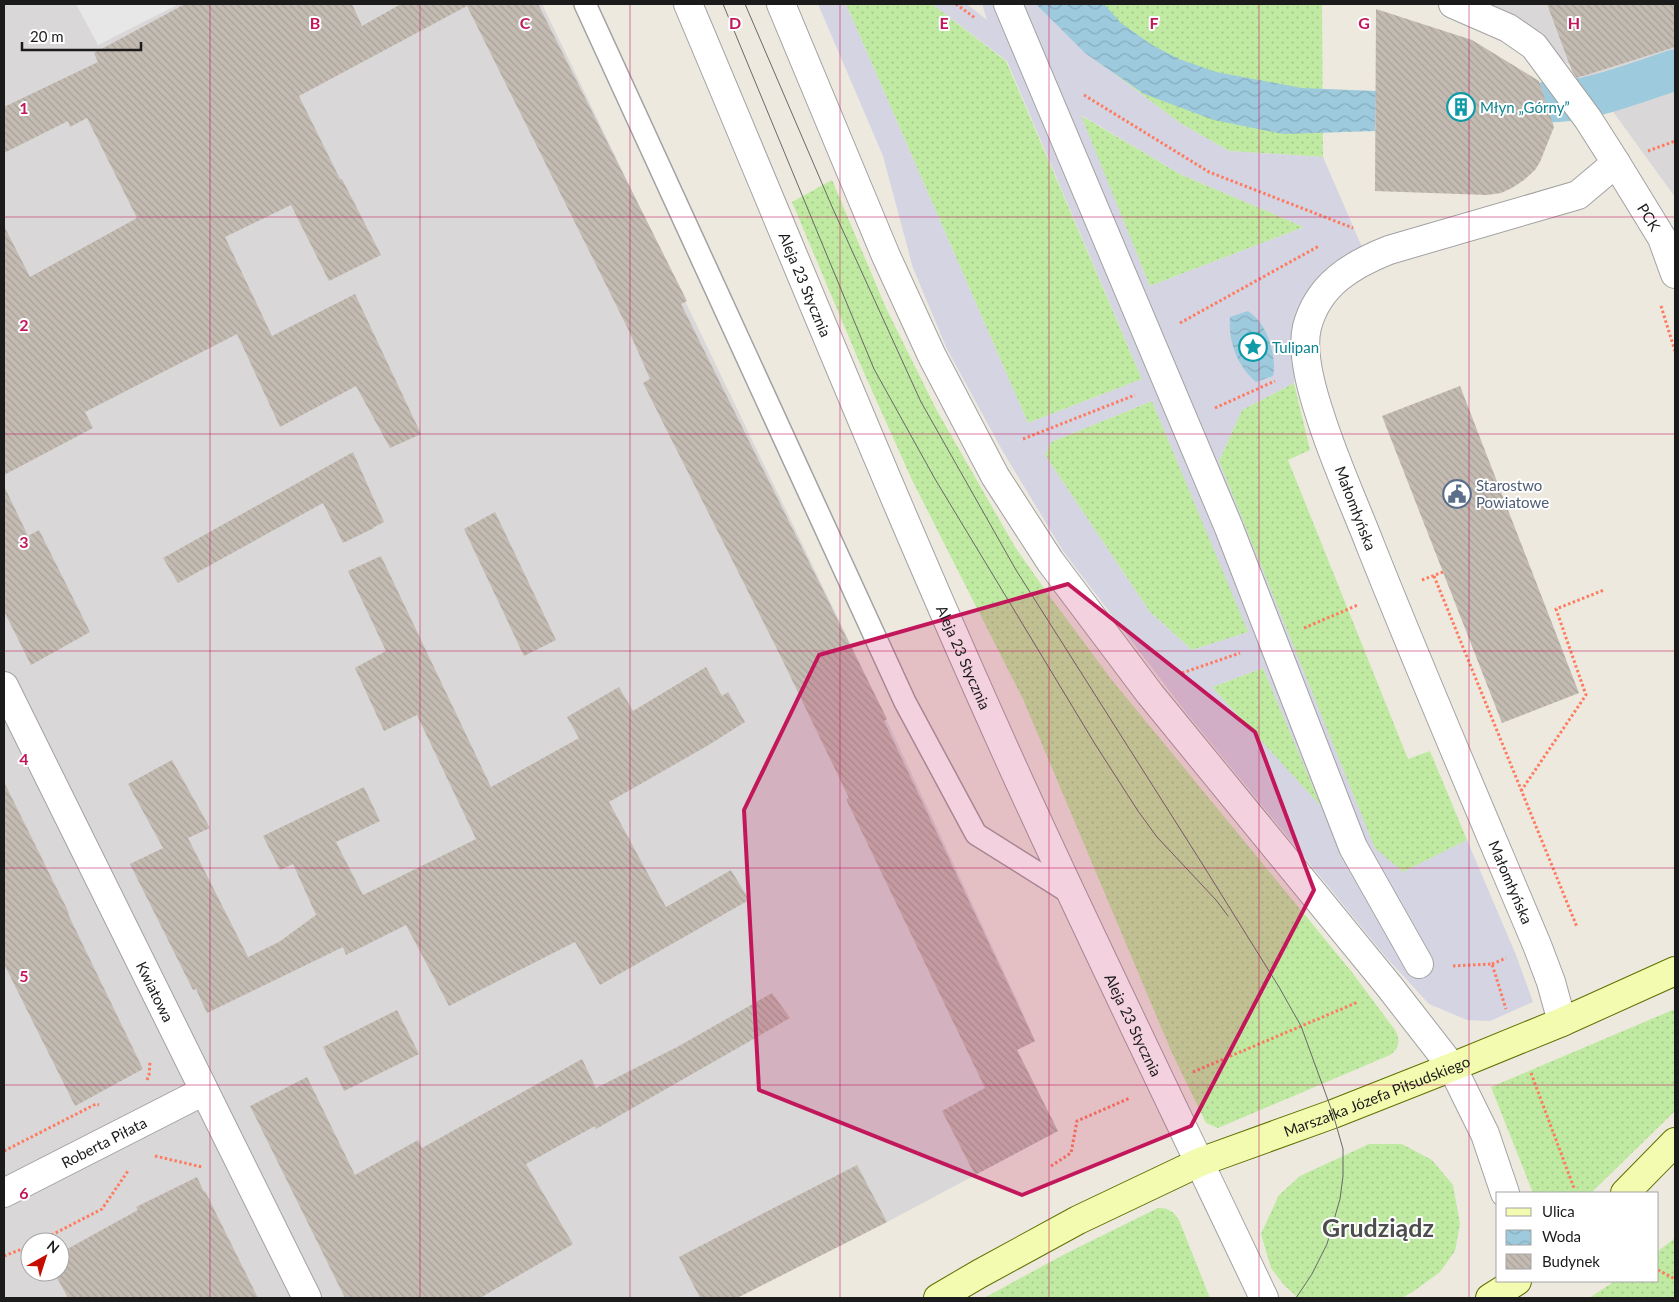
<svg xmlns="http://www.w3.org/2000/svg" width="1679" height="1302" viewBox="0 0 1679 1302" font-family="Lato,sans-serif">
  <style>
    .residential { fill: #d9d7d7; fill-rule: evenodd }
    .grass { fill: url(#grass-dots) }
    .parking { fill: #e7e7e7 }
    .plaza { fill: #d5d4e2; fill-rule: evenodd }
    .water { fill: url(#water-waves) }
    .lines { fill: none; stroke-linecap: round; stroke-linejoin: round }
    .canal { stroke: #9dcadd; stroke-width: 41 }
    .building { fill: url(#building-back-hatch) }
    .service-casing { stroke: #a2a2a2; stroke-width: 24 }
    .pedestrian-casing { stroke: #a2a2a2; stroke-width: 30 }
    .minor-casing { stroke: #a2a2a2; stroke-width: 30 }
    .tertiary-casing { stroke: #a2a2a2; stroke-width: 30 }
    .secondary-casing { stroke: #5e7201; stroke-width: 30 }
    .path { stroke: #fe7b5f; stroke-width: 3; stroke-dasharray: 2.5 2.5; stroke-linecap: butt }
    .service { stroke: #fff; stroke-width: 21 }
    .pedestrian { stroke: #fff; stroke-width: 28 }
    .minor { stroke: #fff; stroke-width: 28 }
    .tertiary { stroke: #fff; stroke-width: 28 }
    .secondary { stroke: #f2fbaf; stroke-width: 28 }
    .tram { stroke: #696969; stroke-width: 1 }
    .marked { fill: #c2185b; fill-opacity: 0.2; stroke: #c2185b; stroke-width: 4; stroke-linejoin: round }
    .grid { fill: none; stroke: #c2185b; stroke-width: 1; stroke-opacity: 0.55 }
    .labels { text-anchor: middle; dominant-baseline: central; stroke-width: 4; stroke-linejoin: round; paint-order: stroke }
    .culture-label { font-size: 15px; fill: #0d838f; stroke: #fff; text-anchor: start }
    .street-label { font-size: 15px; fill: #1b1b1b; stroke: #fff }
    .service-label { font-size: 15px; fill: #4e5e75; stroke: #fff; text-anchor: start }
    .town-label { font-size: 25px; font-weight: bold; fill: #4e4e4e; stroke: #fff }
    .grid-label { font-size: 16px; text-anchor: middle; font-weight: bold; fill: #c2185b; stroke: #fff; stroke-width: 4; stroke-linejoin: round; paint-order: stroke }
  </style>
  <defs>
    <pattern id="grass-dots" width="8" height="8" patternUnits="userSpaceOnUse" patternTransform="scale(1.25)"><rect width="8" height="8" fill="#c0eaa2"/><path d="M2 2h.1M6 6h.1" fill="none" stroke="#a4c88b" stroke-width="1.8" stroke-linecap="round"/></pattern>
    <pattern id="water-waves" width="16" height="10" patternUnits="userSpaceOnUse" patternTransform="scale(1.25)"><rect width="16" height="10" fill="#9dcadd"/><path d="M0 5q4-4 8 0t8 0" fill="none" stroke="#87adbd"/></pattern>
    <pattern id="building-back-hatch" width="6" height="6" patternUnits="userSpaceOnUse" patternTransform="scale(1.25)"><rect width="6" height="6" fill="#c4bcb3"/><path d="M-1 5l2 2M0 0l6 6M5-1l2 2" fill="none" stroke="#a8a199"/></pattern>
  </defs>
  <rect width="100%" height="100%" fill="#ede9df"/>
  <!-- residential -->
  <g class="residential">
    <path d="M 4,4 L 542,4 L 875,695 L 1017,1000 L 1035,1041 L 1013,1052 L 1025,1067 L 1058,1131 L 887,1222 L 737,1298 L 4,1298 ZM 30,1242 L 60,1242 L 60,1272 L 30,1272 Z"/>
    <polygon points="1485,4 1675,4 1675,197 1593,84 1499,9"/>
  </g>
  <!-- grass -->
  <g class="grass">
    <polygon points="846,4 932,4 1006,61 1142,379 1028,423"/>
    <polygon points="1046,4 1322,4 1323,157 1229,151 1180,123 1116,75 1051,13"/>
    <polygon points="1080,115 1182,175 1304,227 1150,286"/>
    <path d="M 832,180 L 886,308 L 936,409 L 1015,547 L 1048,594 L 1111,679 L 1351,971 L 1395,1030 C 1401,1040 1399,1049 1390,1055 L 1218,1128 L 1206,1123 L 1172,1053 L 1023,699 L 912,480 L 861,366 L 792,202 Z"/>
    <polygon points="1294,383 1310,450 1288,460 1408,759 1430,751 1467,840 1403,872 1375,849 1219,461 1242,410"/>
    <polygon points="1152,401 1249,632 1192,650 1150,612 1045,455 1051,442"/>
    <polygon points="1263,668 1322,808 1212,687"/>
    <polygon points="1675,1009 1675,1111 1591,1193 1533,1193 1491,1087"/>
    <polygon points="1369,1144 1402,1144 1432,1160 1453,1185 1460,1224 1455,1251 1440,1272 1414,1291 1402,1298 1298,1298 1284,1285 1271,1268 1261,1234 1279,1195 1300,1176"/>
    <path d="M 1158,1208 C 1169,1208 1173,1211 1179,1220 L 1210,1298 L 984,1298 L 1065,1254 Z"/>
    <polygon points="1675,1238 1675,1298 1589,1298 1615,1281 1658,1281 1658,1251"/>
  </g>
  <!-- parking -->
  <polygon class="parking" points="76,4 179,4 98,45"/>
  <!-- plaza -->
  <path class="plaza" d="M 818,4 L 846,4 L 1028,423 L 1142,379 L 1007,61 L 932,4 L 967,4 L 987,20 L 982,4 L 1046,4 L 1051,13 L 1116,75 L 1180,123 L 1229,151 L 1323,157 L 1362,247 L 1297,344 L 1294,383 L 1242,410 L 1219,461 L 1375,848 L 1403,872 L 1467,840 L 1516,955 L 1533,1002 L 1490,1021 L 1467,1020 L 1429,1004 L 1385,956 L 1184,710 L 1063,551 L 1002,450 L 947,349 L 913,268 L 883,156 ZM 1081,115 L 1182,175 L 1304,227 L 1150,286 ZM 1152,401 L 1248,632 L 1192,650 L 1150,612 L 1045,455 L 1051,442 ZM 1263,668 L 1321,806 L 1212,687 Z"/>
  <!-- water -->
  <g class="water">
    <polygon points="1036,4 1104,4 1121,23 1152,45 1179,59 1216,72 1302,88 1376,91 1375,131 1283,134 1214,120 1144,94 1085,53"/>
    <path d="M 1248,311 C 1251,314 1255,316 1257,319 C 1269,331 1277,361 1273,376 L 1256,382 C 1237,366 1228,341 1230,317 Z"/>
  </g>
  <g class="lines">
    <!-- canal -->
    <path class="canal" d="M 1546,102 C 1590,102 1634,83 1675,70"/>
  </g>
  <!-- building -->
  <g class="building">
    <polygon points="185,4 352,4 362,26 401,4 538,4 687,301 681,304 887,719 884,721 1035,1041 1017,1050 1058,1131 975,1175 942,1111 985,1088 846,799 849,798 780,655 643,383 650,379 629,331 467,6 299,96 340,179 342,179 381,255 329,281 291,205 225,237 272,336 355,294 421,434 390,448 356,386 280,427 237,334 85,412 93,428 4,475 4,226 30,277 137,218 87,118 70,127 68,121 4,153 4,107 98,62 94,53"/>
    <polygon points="1547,4 1675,4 1675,47 1577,78 1572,71"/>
    <polygon points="1376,9 1472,40 1539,81 1554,127 1540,162 1535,170 1524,180 1512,188 1501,193 1487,195 1375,191"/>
    <polygon points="1460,386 1579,693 1502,723 1382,416"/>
    <polygon points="353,452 384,522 374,527 374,528 343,543 323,503 178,583 163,558"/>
    <polygon points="4,486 28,536 39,530 90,632 31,665 4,611"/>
    <polygon points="495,512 556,640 524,656 464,529"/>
    <polygon points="381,556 491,787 579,738 567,717 619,687 633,711 706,667 722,696 728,692 745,722 707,746 609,802 666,907 731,870 749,900 600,985 575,942 449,1006 406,925 346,955 343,947 207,1013 196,989 193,990 130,864 163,848 128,784 172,760 210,828 188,838 248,957 279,942 316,915 293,864 280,870 263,836 364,787 380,821 336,842 363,895 476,839 417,715 384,731 355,668 386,651 348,571"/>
    <polygon points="4,782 69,913 68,914 143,1069 75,1106 4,964"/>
    <polygon points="772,993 790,1018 596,1129 595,1126 526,1164 573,1244 480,1298 345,1298 250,1106 307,1077 355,1175 418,1140 422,1148 582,1059 596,1088 679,1046"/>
    <polygon points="397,1010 419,1054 344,1091 323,1047"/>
    <polygon points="857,1165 887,1222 737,1298 700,1298 679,1257"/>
    <polygon points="197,1177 204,1192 205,1191 258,1298 68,1298 54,1272 60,1272 60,1253 138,1210 136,1207"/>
  </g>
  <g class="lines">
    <defs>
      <polyline id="service" points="585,4 905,702 976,834 1073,895"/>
      <polyline id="pedestrian" points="1008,4 1229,528 1353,847 1419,964"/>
      <g id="minor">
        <path id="s1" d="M 1453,4 L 1508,28 L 1534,46 L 1588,119 L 1616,163 L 1662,238 L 1675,274"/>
        <path id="s2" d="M 4,686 L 307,1298"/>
        <path d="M 1562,1022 L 1551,982 L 1537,945 C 1481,812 1424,680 1371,547 C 1354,503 1334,460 1320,415 C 1312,391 1301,352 1307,327 C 1318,285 1351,265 1389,250 L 1578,195 L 1616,163"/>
        <path id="s3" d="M 4,1193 L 204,1091"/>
      </g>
      <g id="tertiary">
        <path id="s4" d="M 688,4 C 798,264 903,526 1020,783 C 1099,956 1183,1127 1264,1298"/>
        <polyline points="781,4 886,256 932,356 995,476 1050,561 1150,694 1389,986 1452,1067 1485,1134 1505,1193"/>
      </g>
      <g id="secondary">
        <polyline points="1625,1193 1675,1142"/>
        <path id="s5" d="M 938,1298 L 979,1274 L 1078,1220 L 1200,1162 L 1333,1114 L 1452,1067 L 1562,1022 L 1675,971"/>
        <polyline points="1490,1298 1517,1281"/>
      </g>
    </defs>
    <!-- service casing -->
    <use href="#service" class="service-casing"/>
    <!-- pedestrian casing -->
    <use href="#pedestrian" class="pedestrian-casing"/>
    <!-- minor casing -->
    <use href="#minor" class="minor-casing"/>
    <!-- tertiary casing -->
    <use href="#tertiary" class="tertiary-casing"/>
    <!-- secondary casing -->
    <use href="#secondary" class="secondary-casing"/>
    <!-- path -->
    <g class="path">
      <polyline points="956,4 975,18"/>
      <polyline points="1084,95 1209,172 1353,228"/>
      <polyline points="1648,151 1675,141"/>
      <polyline points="1661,306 1675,351"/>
      <polyline points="1180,323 1319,246"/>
      <polyline points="1215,408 1275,381"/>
      <polyline points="1023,439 1135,395"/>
      <polyline points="1434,576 1577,927"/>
      <polyline points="1422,580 1443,572"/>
      <polyline points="1304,628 1358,605"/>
      <polyline points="1182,673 1240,653"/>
      <polyline points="1521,791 1586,695 1556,609 1604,590"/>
      <polyline points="1492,964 1506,958"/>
      <polyline points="1453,966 1492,964 1506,1009"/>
      <polyline points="1193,1072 1358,1002"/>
      <polyline points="1531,1073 1574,1188"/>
      <polyline points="147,1080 149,1075 150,1062"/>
      <polyline points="4,1151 96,1104 99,1105"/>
      <polyline points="155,1156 202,1167"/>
      <polyline points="1051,1166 1071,1153 1077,1121 1130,1098"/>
      <polyline points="38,1242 102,1209 128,1171"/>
      <polyline points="4,1256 30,1246"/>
      <polyline points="1658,1270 1675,1279"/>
    </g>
    <!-- service -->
    <use href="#service" class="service"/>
    <!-- pedestrian -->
    <use href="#pedestrian" class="pedestrian"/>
    <!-- minor -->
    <use href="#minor" class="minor"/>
    <!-- tertiary -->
    <use href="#tertiary" class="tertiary"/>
    <!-- secondary -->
    <use href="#secondary" class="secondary"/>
    <!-- tram -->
    <g class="tram">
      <polyline points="723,4 874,369 935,479 1095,744 1138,811 1157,837 1216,900 1228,916"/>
      <polyline points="745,4 833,209 921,402 1016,570 1203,865 1279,987 1301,1026 1333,1114 1343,1149 1343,1176 1340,1199 1327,1244 1312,1274 1296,1298"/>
    </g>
  </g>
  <!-- marked area -->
  <path class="marked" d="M 1068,584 L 1255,732 L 1314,890 L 1191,1126 L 1022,1195 L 759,1090 L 744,810 L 819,655 Z"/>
  <!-- grid -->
  <path class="grid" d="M 210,4 L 210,1298M 420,4 L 420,1298M 630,4 L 630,1298M 840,4 L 840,1298M 1049,4 L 1049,1298M 1259,4 L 1259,1298M 1469,4 L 1469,1298M 4,217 L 1675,217M 4,434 L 1675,434M 4,651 L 1675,651M 4,868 L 1675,868M 4,1085 L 1675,1085"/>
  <!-- icons -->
  <defs>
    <symbol id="building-ring" viewBox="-11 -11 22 22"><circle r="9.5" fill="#fff" stroke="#0f9aa8" stroke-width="1.5"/><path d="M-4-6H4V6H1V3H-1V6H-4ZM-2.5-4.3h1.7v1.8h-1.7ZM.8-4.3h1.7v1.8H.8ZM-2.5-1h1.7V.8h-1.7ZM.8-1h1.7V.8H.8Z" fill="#0f9aa8"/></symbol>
    <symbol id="sight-ring" viewBox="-11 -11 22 22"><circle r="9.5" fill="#fff" stroke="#0f9aa8" stroke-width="1.5"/><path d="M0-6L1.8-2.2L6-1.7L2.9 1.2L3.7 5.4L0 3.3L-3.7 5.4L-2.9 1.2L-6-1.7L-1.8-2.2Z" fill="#0f9aa8"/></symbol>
    <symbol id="civic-ring" viewBox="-11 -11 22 22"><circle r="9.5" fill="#fff" stroke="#5c6f8a" stroke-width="1.5"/><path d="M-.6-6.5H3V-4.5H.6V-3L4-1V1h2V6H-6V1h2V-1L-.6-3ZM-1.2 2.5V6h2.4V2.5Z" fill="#5c6f8a"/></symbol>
  </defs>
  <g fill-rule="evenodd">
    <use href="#building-ring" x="1445" y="91" width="32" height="32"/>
    <use href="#sight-ring" x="1237" y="331" width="32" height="32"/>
    <use href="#civic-ring" x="1441" y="478" width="32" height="32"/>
  </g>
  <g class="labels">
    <!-- culture labels -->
    <g class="culture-label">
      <text x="1480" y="107">Młyn „Górny”</text>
      <text x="1272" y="347">Tulipan</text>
    </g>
    <!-- street labels -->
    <g class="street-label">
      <text stroke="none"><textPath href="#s1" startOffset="298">PCK</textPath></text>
      <text stroke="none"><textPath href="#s4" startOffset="304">Aleja 23 Stycznia</textPath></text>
      <text transform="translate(1356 508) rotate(69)">Małomłyńska</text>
      <text stroke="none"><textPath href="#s4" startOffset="709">Aleja 23 Stycznia</textPath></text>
      <text transform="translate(1511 882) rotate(67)">Małomłyńska</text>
      <text stroke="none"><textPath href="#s2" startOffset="341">Kwiatowa</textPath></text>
      <text stroke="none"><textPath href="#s4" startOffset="1114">Aleja 23 Stycznia</textPath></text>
      <text stroke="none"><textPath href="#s5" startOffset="484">Marszałka Józefa Piłsudskiego</textPath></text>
      <text stroke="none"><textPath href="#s3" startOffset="112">Roberta Piłata</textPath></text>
    </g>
    <!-- service labels -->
    <g class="service-label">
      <text x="1476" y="485">Starostwo<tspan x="1476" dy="17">Powiatowe</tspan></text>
    </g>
    <!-- town labels -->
    <g class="town-label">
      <text x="1378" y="1227">Grudziądz</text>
    </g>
  </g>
  <g class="grid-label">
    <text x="315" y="29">B</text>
    <text x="525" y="29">C</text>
    <text x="735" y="29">D</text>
    <text x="944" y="29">E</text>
    <text x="1154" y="29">F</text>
    <text x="1364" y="29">G</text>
    <text x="1574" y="29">H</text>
    <text x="24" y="114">1</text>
    <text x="24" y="331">2</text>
    <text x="24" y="548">3</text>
    <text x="24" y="765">4</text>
    <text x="24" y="982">5</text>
    <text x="24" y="1199">6</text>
  </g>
  <!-- border -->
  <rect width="1679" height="1302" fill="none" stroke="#1b1b1b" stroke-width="10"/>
  <!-- legend -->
  <rect x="1496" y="1192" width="162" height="90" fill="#ffffff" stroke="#a4a4a4"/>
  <rect x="1506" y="1208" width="25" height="8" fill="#f2fbaf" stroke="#a4a4a4"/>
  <text x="1542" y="1217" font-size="15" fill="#1b1b1b">Ulica</text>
  <rect x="1506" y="1230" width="25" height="15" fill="url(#water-waves)" stroke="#a4a4a4"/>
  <text x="1542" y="1242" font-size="15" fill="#1b1b1b">Woda</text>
  <rect x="1506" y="1254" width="25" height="15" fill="url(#building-back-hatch)" stroke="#a4a4a4"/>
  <text x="1542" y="1267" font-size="15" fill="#1b1b1b">Budynek</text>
  <!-- north arrow -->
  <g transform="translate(45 1257) rotate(39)"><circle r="24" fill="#ffffff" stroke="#a4a4a4"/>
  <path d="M0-4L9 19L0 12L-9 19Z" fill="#c50e00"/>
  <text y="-8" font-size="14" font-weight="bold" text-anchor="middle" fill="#1b1b1b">N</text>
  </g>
  <!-- scale -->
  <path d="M22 42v8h119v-8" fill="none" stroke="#1b1b1b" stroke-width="2.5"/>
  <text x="30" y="42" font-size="15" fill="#1b1b1b" stroke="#ffffff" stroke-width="4" paint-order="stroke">20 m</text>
</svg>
